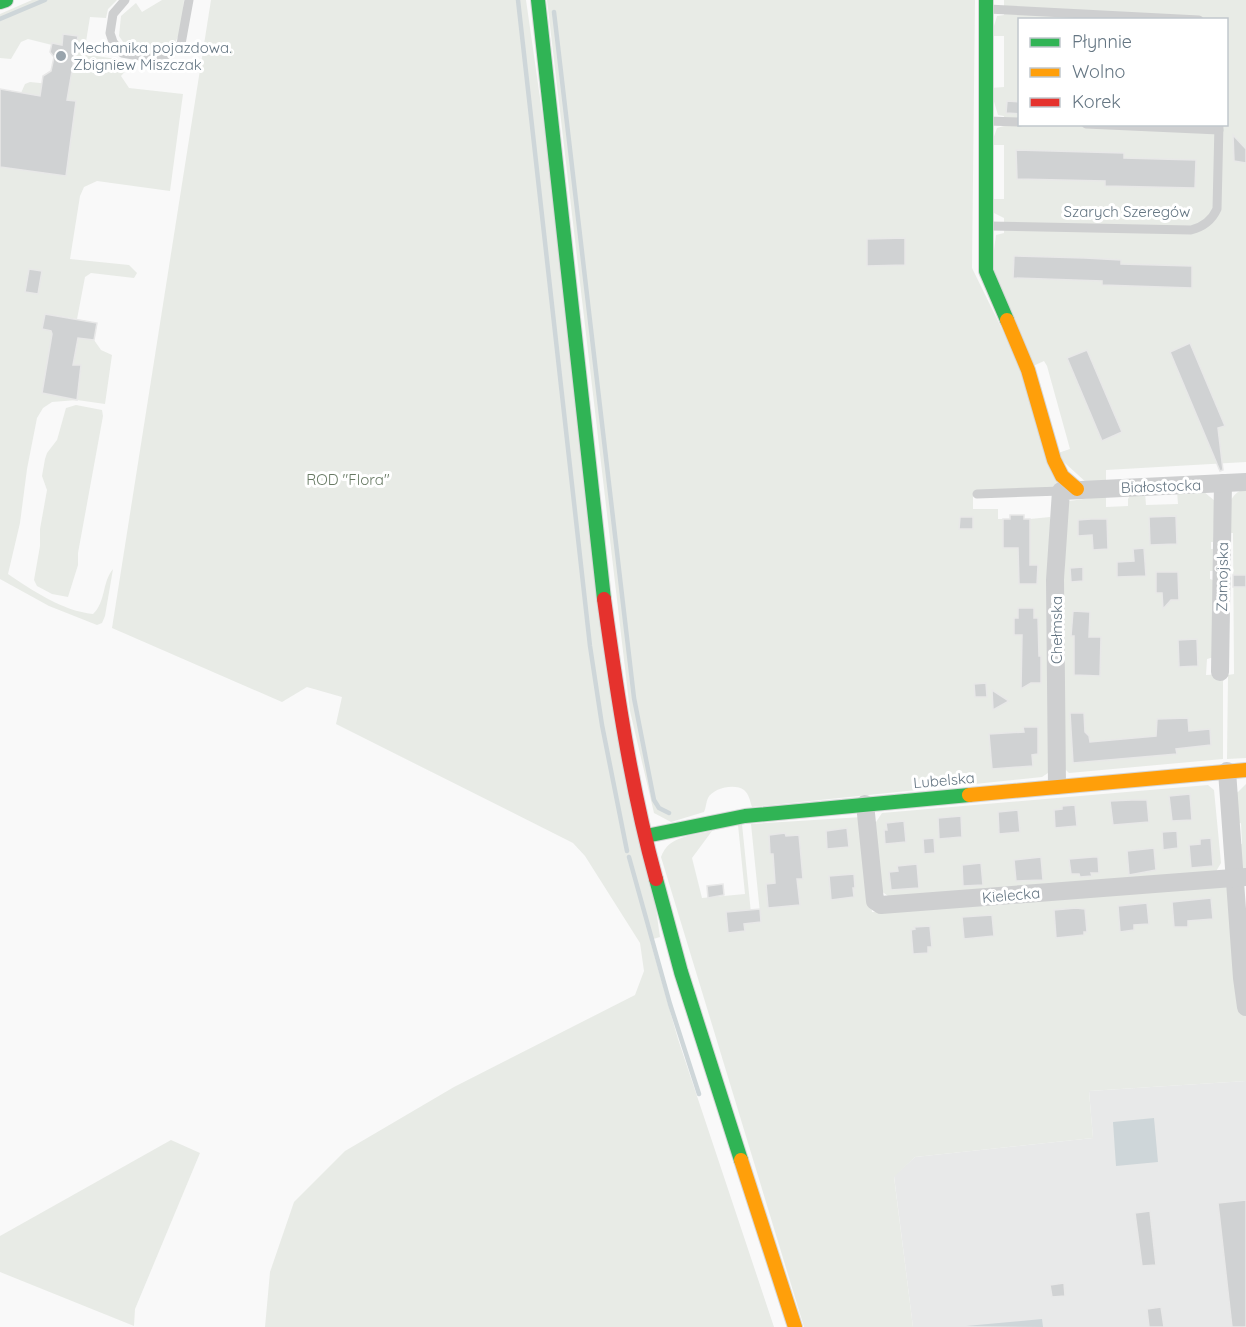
<svg xmlns="http://www.w3.org/2000/svg" width="1246" height="1327" viewBox="0 0 1246 1327" font-family="Quicksand,sans-serif">
  <style>
    .built { fill: #e8e9e9 }
    .green { fill: #e8ebe6; fill-rule: evenodd }
    .water { fill: #ced6d9 }
    .lines { fill: none; stroke-linecap: round; stroke-linejoin: round }
    .stream { stroke: #ced6d9; stroke-width: 4.5 }
    .building { fill: #d0d2d3; stroke: #e8e8e8; stroke-width: 1.5 }
    .fast-casing { stroke: #d5d6d7; stroke-width: 16 }
    .slow-casing { stroke: #d5d6d7; stroke-width: 16 }
    .jam-casing { stroke: #d5d6d7; stroke-width: 16 }
    .lane { stroke: #cecfd0; stroke-width: 9 }
    .street { stroke: #cecfd0; stroke-width: 18 }
    .fast { stroke: #30b455; stroke-width: 14 }
    .slow { stroke: #ff9f0a; stroke-width: 14 }
    .jam { stroke: #e5322d; stroke-width: 14 }
    .poi-dot { fill: #99a4ac; stroke: #fff; stroke-width: 2 }
    .labels { text-anchor: middle; dominant-baseline: central; stroke-width: 6; stroke-linejoin: round; paint-order: stroke }
    .poi-label { font-size: 15px; fill: #657683; stroke: #fff; text-anchor: start }
    .street-label { font-size: 15px; fill: #657683; stroke: #fff }
    .park-label { font-size: 15px; fill: #687a64; stroke: #fff }
  </style>
  <rect width="100%" height="100%" fill="#f9f9f9"/>
  <!-- built -->
  <polygon class="built" points="1246,1081 1246,1327 913,1327 894,1176 915,1157 1093,1138 1089,1091"/>
  <!-- green -->
  <g class="green">
    <path d="M 32,0 L 117,0 L 108,9 L 106,18 L 90,17 L 84,54 L 129,61 L 130,66 L 121,76 L 129,88 L 183,94 L 170,191 L 97,181 L 84,187 L 80,196 L 70,259 L 129,265 L 137,273 L 134,278 L 91,273 L 85,277 L 77,319 L 45,314 L 42,329 L 51,331 L 51,333 L 94,340 L 101,350 L 112,355 L 105,404 L 77,400 L 52,402 L 43,408 L 37,418 L 27,469 L 20,523 L 8,574 C 33,591 63,611 93,614 C 106,602 102,582 113,569 L 105,616 L 102,623 L 97,625 L 49,606 L 0,579 L 0,167 L 66,176 L 76,102 L 21,93 L 25,84 L 30,82 L 69,86 L 76,48 L 54,44 L 52,45 L 28,39 L 21,42 L 11,59 L 0,58 L 0,14 ZM 29,269 L 42,271 L 38,293 L 26,291 ZM 49,351 L 73,365 L 81,366 L 77,400 L 42,392 Z"/>
    <path d="M 162,0 L 184,0 C 183,12 183,27 178,37 C 169,57 145,55 128,49 L 119,36 L 121,16 L 136,3 L 142,12 Z"/>
    <polygon points="211,0 526,0 660,937 650,940 678,1039 774,1327 265,1327 270,1272 294,1202 345,1151 454,1087 635,995 644,971 640,943 585,856 573,843 336,724 342,697 307,687 282,702 112,628"/>
    <path d="M 547,0 L 975,0 L 972,268 L 1022,370 L 1059,488 L 973,492 L 973,509 L 998,509 L 998,519 L 1003,519 L 1030,548 L 1030,519 L 1050,517 L 1048,773 L 1042,777 L 752,807 C 750,801 749,794 744,790 C 735,783 713,788 708,798 C 706,802 706,808 704,812 L 671,822 L 654,813 L 630,711 Z"/>
    <path d="M 1004,0 L 1246,0 L 1246,462 L 1106,470 L 1106,484 L 1088,484 L 1055,454 L 1070,449 L 1047,366 L 1044,361 L 1031,367 L 991,273 L 996,235 L 1004,233 L 1004,218 L 994,213 L 991,199 L 1004,199 L 1004,145 L 991,145 L 997,128 L 1004,126 L 1004,116 L 998,115 L 990,88 L 1004,87 L 1004,36 L 991,36 L 997,16 L 1004,15 ZM 1020,20 L 1226,20 L 1226,124 L 1020,124 Z"/>
    <polygon points="76,405 102,410 103,416 78,553 78,565 68,597 52,594 37,586 34,580 40,546 40,529 47,490 42,476 45,459 47,453 57,440 66,408"/>
    <path d="M 1246,488 L 1246,758 L 1227,759 L 1228,675 L 1234,674 L 1233,533 L 1228,533 C 1229,513 1224,496 1246,488 Z"/>
    <polygon points="1177,491 1204,492 1215,501 1213,542 1211,542 1211,549 1214,549 1214,571 1210,571 1210,579 1213,580 1214,657 1207,659 1206,675 1223,674 1223,759 1069,773 1064,768 1064,579 1066,528 1069,501 1106,496 1106,507 1128,506 1128,499 1131,494 1145,493 1146,505 1178,504"/>
    <polygon points="1246,784 1246,872 1242,868 1237,844 1242,844 1241,823 1236,824 1233,793 1238,792"/>
    <polygon points="1208,785 1214,790 1221,863 1215,873 891,898 881,891 874,825 882,813"/>
    <path d="M 862,817 L 872,912 L 1232,885 L 1246,1012 L 1246,1081 L 1089,1091 L 1093,1138 L 915,1157 L 894,1177 L 913,1327 L 804,1327 L 661,857 C 669,835 692,836 712,831 L 692,858 L 702,898 L 745,894 L 738,825 L 742,824 L 752,923 L 761,923 L 751,824 Z"/>
    <polygon points="171,1140 200,1153 135,1309 134,1326 0,1272 0,1236"/>
  </g>
  <!-- water -->
  <g class="water">
    <polygon points="1154,1118 1158,1162 1116,1166 1113,1122"/>
    <polygon points="1042,1319 1043,1327 966,1326"/>
  </g>
  <g class="lines">
    <!-- stream -->
    <g class="stream">
      <polyline points="518,0 590,646 602,725 627,851"/>
      <polyline points="554,12 634,698 654,800 659,808 669,813"/>
      <polyline points="0,19 45,0"/>
      <polyline points="629,857 670,1004 699,1094"/>
    </g>
  </g>
  <!-- building -->
  <g class="building">
    <polygon points="63,34 78,36 67,100 76,101 66,176 0,167 0,89 40,96 43,76 51,71 54,57 50,52 52,43 62,45"/>
    <polygon points="1007,101 1020,102 1020,114 1006,113"/>
    <polygon points="1233,135 1246,149 1246,163 1234,161"/>
    <polygon points="1016,150 1124,153 1124,158 1196,160 1195,188 1105,186 1105,181 1017,179"/>
    <polygon points="905,238 905,265 867,266 867,239"/>
    <polygon points="1014,256 1085,258 1121,260 1121,264 1192,266 1192,288 1102,285 1102,281 1013,278"/>
    <polygon points="29,269 42,271 38,294 25,292"/>
    <polygon points="45,314 97,323 94,340 78,338 73,365 81,365 77,400 42,393 52,334 51,331 42,329"/>
    <polygon points="1190,343 1225,426 1218,428 1223,470 1220,471 1170,352"/>
    <polygon points="1087,350 1122,432 1102,441 1067,358"/>
    <polygon points="1010,515 1024,515 1024,519 1030,519 1030,565 1038,565 1037,584 1019,584 1018,548 1003,548 1003,519 1010,519"/>
    <polygon points="1176,516 1177,544 1150,545 1149,517"/>
    <polygon points="960,517 973,517 973,529 959,529"/>
    <polygon points="1091,519 1107,519 1108,549 1093,550 1092,535 1078,536 1078,520"/>
    <polygon points="1144,548 1146,576 1117,577 1117,562 1134,561 1133,549"/>
    <polygon points="1083,567 1083,581 1071,582 1070,568"/>
    <polygon points="1156,572 1178,572 1179,600 1171,600 1163,609 1162,593 1156,593"/>
    <rect x="1233" y="575" width="13" height="12"/>
    <polygon points="1018,608 1034,608 1034,618 1038,618 1039,656 1041,656 1041,683 1031,683 1021,689 1022,635 1014,635 1014,618 1018,618"/>
    <polygon points="1073,611 1090,612 1089,637 1101,637 1100,676 1074,675 1074,636 1071,636"/>
    <polygon points="1197,639 1198,666 1179,667 1178,640"/>
    <polygon points="986,683 987,697 975,697 974,684"/>
    <polygon points="992,690 1009,701 993,710"/>
    <polygon points="1070,713 1084,713 1085,732 1089,736 1090,742 1156,736 1157,719 1188,718 1189,731 1210,729 1211,745 1176,749 1177,754 1073,763"/>
    <polygon points="1023,727 1038,727 1038,754 1032,755 1033,766 992,769 989,734 1024,732"/>
    <polygon points="1190,794 1192,820 1172,821 1169,796"/>
    <polygon points="1131,800 1147,800 1149,822 1113,825 1110,801"/>
    <polygon points="1075,805 1077,826 1055,828 1054,810 1062,809 1062,806"/>
    <polygon points="1018,810 1020,832 999,834 998,812"/>
    <polygon points="961,816 962,837 939,839 938,818"/>
    <polygon points="904,821 906,842 885,844 884,830 887,830 886,823"/>
    <polygon points="847,828 849,847 827,849 826,831"/>
    <polygon points="1177,831 1178,848 1163,850 1162,832"/>
    <polygon points="785,833 786,836 799,835 803,879 797,879 800,905 768,908 766,884 775,883 773,854 770,854 769,835"/>
    <polygon points="934,838 935,853 924,854 923,839"/>
    <polygon points="1211,838 1213,866 1191,868 1189,845 1200,844 1200,839"/>
    <polygon points="1154,848 1156,870 1129,875 1127,851"/>
    <polygon points="1041,857 1043,880 1016,881 1014,860"/>
    <polygon points="1093,857 1098,857 1099,873 1091,873 1092,876 1080,877 1079,874 1071,874 1069,859"/>
    <polygon points="981,863 983,885 963,886 962,865"/>
    <polygon points="917,864 919,888 891,890 889,872 898,871 897,866"/>
    <polygon points="854,874 855,888 853,888 854,897 831,900 829,876"/>
    <polygon points="723,884 724,895 708,898 707,886"/>
    <polygon points="1211,898 1213,919 1188,921 1188,927 1174,927 1172,902"/>
    <polygon points="1147,903 1149,924 1134,925 1134,930 1120,932 1118,906"/>
    <polygon points="1076,908 1085,909 1087,932 1084,932 1084,935 1056,938 1054,910"/>
    <polygon points="760,909 761,922 744,924 745,931 728,933 726,912"/>
    <polygon points="992,915 994,936 964,939 962,917"/>
    <polygon points="930,926 932,947 928,947 928,953 913,954 911,930 915,929 914,927"/>
    <polygon points="1246,1200 1246,1327 1232,1327 1218,1203"/>
    <polygon points="1150,1211 1156,1265 1142,1266 1135,1213"/>
    <polygon points="1064,1283 1065,1296 1052,1297 1050,1285"/>
    <polygon points="1161,1307 1164,1327 1149,1327 1147,1309"/>
  </g>
  <g class="lines">
    <defs>
      <g id="fast">
        <polyline points="538,0 604,599"/>
        <polyline points="986,0 986,271 1007,320"/>
        <polyline points="0,2 6,0"/>
        <polyline points="646,836 745,816 969,795"/>
        <polyline points="656,879 681,972 741,1160"/>
      </g>
      <g id="slow">
        <polyline points="1007,320 1028,370 1054,460 1062,476 1077,489"/>
        <polyline points="969,795 1246,770"/>
        <polyline points="741,1160 795,1327"/>
      </g>
      <path id="jam" d="M 604,599 C 617,693 631,788 656,879"/>
    </defs>
    <!-- fast casing -->
    <use href="#fast" class="fast-casing"/>
    <!-- slow casing -->
    <use href="#slow" class="slow-casing"/>
    <!-- jam casing -->
    <use href="#jam" class="jam-casing"/>
    <!-- lane -->
    <g class="lane">
      <polyline points="125,0 113,14 110,33 113,42 122,53 156,59 171,53 181,44 189,0"/>
      <polyline points="988,9 1199,20"/>
      <polyline points="988,121 1020,122"/>
      <polyline points="1086,124 1219,130"/>
      <path d="M 989,226 L 1191,230 C 1203,227 1212,220 1217,209 L 1219,124"/>
      <polyline points="977,494 1061,491"/>
    </g>
    <!-- street -->
    <g class="street">
      <polyline points="1220,672 1223,483"/>
      <polyline points="1227,771 1242,978 1246,1007"/>
      <polyline points="1057,786 1055,580 1061,491 1246,482"/>
      <polyline points="865,804 875,901 881,905 1246,877"/>
    </g>
    <!-- fast -->
    <use href="#fast" class="fast"/>
    <!-- slow -->
    <use href="#slow" class="slow"/>
    <!-- jam -->
    <use href="#jam" class="jam"/>
  </g>
  <!-- markers -->
  <circle class="poi-dot" cx="61" cy="56" r="6"/>
  <g class="labels">
    <!-- poi labels -->
    <g class="poi-label">
      <text x="73" y="47">Mechanika pojazdowa.<tspan x="73" dy="17">Zbigniew Miszczak</tspan></text>
    </g>
    <!-- street labels -->
    <g class="street-label">
      <text x="1127" y="211">Szarych Szeregów</text>
      <text transform="translate(1161 486) rotate(-2)">Białostocka</text>
      <text transform="translate(1222 577) rotate(-89)">Zamojska</text>
      <text transform="translate(1056 630) rotate(-90)">Chełmska</text>
      <text transform="translate(944 780) rotate(-5)">Lubelska</text>
      <text transform="translate(1011 895) rotate(-5)">Kielecka</text>
    </g>
    <!-- park labels -->
    <g class="park-label">
      <text x="348" y="479">ROD "Flora"</text>
    </g>
  </g>
  <!-- legend -->
  <rect x="1018" y="18" width="210" height="108" fill="#ffffff" stroke="#c1c8cd" stroke-width="1.5"/>
  <rect x="1030" y="38" width="30" height="9" fill="#30b455" stroke="#c1c8cd" stroke-width="1.5"/>
  <text x="1072" y="48" font-size="18" fill="#657683">Płynnie</text>
  <rect x="1030" y="68" width="30" height="9" fill="#ff9f0a" stroke="#c1c8cd" stroke-width="1.5"/>
  <text x="1072" y="78" font-size="18" fill="#657683">Wolno</text>
  <rect x="1030" y="98" width="30" height="9" fill="#e5322d" stroke="#c1c8cd" stroke-width="1.5"/>
  <text x="1072" y="108" font-size="18" fill="#657683">Korek</text>
</svg>
